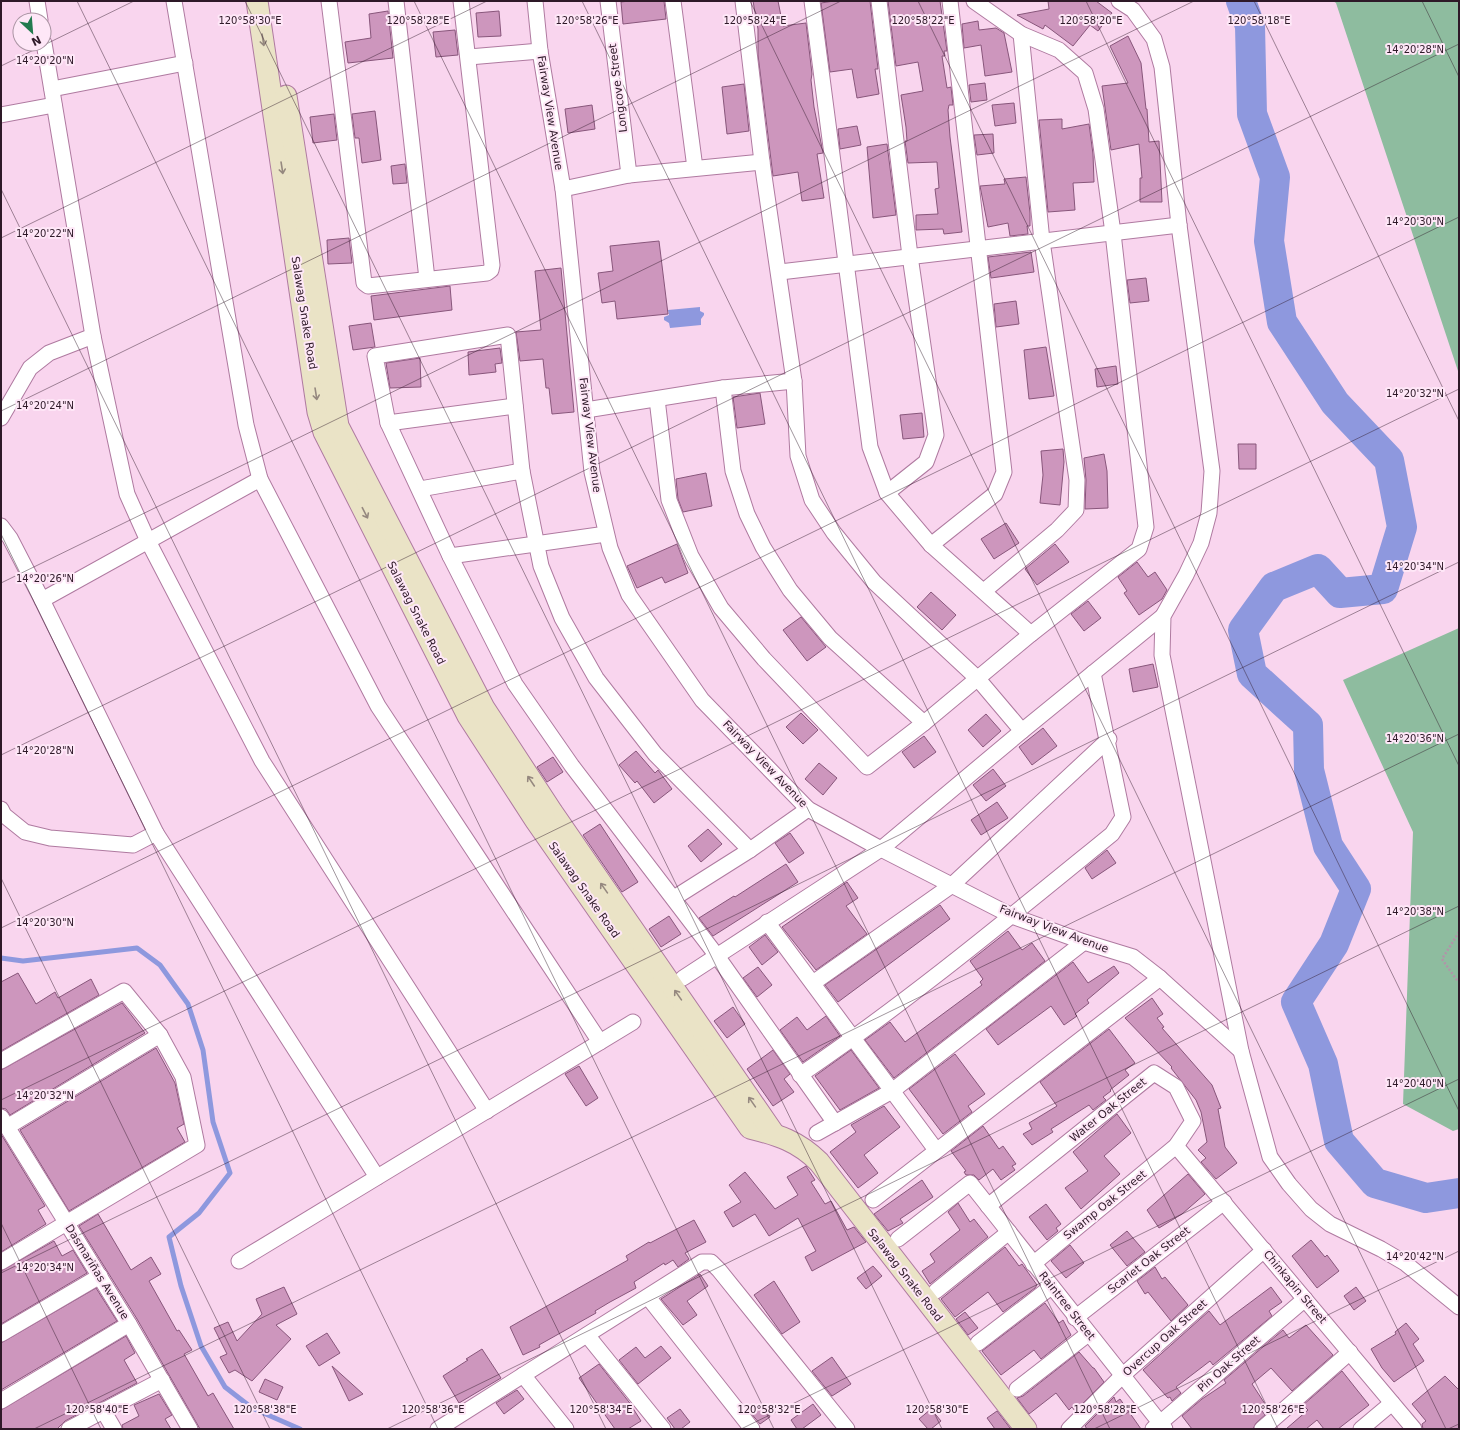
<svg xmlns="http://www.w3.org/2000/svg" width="1460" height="1430" viewBox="0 0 1460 1430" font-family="'DejaVu Sans',sans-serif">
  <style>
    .green { fill: #8ebc9f }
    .water { fill: #8e98de }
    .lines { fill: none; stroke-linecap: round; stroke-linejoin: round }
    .stream { stroke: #8e98de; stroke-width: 5 }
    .river { stroke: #8e98de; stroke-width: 30 }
    .building { fill: #cd96bd; stroke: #88567b }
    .minor-casing { stroke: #af7aa0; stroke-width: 17 }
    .secondary-casing { stroke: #af7aa0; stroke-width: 23 }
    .path { stroke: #b293a8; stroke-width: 2.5; stroke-dasharray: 2 2; stroke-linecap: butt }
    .minor { stroke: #fff; stroke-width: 15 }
    .secondary { stroke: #eae3c6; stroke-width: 21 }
    .oneway { stroke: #95887f }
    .ticks { fill: none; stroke: #2e1928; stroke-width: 1; stroke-opacity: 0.45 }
    .labels { text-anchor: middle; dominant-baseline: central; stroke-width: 4; stroke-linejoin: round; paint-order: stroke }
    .street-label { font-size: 11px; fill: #2e1928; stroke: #fee7f7 }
    .ticks-label { font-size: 10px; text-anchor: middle; fill: #2e1928; stroke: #fee7f7; stroke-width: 4; stroke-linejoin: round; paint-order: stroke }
  </style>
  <rect width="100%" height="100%" fill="#f9d5ee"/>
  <!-- green -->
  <g class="green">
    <polygon points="1333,1 1459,1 1459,374 1336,3"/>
    <polygon points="1459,628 1459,1129 1453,1131 1403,1104 1413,832 1343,680"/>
  </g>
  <!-- water -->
  <polygon class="water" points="700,307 700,311 704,313 704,315 701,319 701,325 670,328 669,323 664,320 664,317 669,315 668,310"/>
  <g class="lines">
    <!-- stream -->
    <polyline class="stream" points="1,958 23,961 137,948 160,965 188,1004 203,1050 213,1122 230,1173 199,1213 169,1237 181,1286 201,1346 225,1387 252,1408 300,1429"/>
    <!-- river -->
    <polyline class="river" points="1241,1 1250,26 1252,114 1275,177 1269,241 1282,322 1335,403 1389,460 1402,527 1383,589 1340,593 1318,569 1274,587 1243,630 1252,674 1308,725 1309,770 1328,846 1356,889 1334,944 1296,1002 1323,1064 1339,1141 1375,1183 1426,1198 1459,1193"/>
  </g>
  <!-- building -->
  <g class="building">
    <polygon points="629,1 664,1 666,19 623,24 621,2"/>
    <polygon points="753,1 778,1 783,26 806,23 812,74 811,80 814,107 823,153 817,154 824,198 802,201 798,172 773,176 758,55 758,29"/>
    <polygon points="834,1 870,1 878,69 875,69 879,94 857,98 852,69 830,72 821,3"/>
    <polygon points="888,1 940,1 947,51 944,51 945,56 942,56 947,88 951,87 953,105 949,105 948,110 950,137 962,232 944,234 943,229 916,230 916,215 938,214 935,189 939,188 937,162 908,163 905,141 907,141 906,127 901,95 923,91 918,62 896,66"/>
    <polygon points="1048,1 1096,1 1112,13 1098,31 1090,25 1073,46 1045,25 1043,29 1017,15 1049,9"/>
    <polygon points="388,11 393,58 348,63 345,42 371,38 369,14"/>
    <polygon points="499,11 501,36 478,37 476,13"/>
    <polygon points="978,21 979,30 996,28 1004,33 1012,72 985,76 981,45 964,48 962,24"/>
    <polygon points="455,30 458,55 436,57 433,32"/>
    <polygon points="1128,36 1141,63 1146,109 1147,109 1149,142 1159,141 1162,202 1140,202 1140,178 1142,178 1139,144 1111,150 1102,86 1128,83 1110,46"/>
    <polygon points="985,83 987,100 971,102 969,85"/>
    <polygon points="744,84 749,131 727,134 722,87"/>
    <polygon points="1014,103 1016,123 995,126 992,105"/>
    <polygon points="592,105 595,129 568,133 565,109"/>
    <polygon points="375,111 381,160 362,163 359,138 355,138 352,114"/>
    <polygon points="334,114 337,140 313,143 310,117"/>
    <polygon points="1062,119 1062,129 1089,124 1093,154 1094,182 1073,183 1075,210 1048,212 1039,120"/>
    <polygon points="857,126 861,145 840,149 838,129"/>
    <polygon points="993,134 994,153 977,155 974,135"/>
    <polygon points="887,144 896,215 873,218 867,147"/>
    <polygon points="405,164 407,183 393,184 391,166"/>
    <polygon points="1026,177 1030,213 1030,226 1027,226 1028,234 1010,236 1008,223 988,227 980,186 1005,184 1004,179"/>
    <polygon points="349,238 352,263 328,264 327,240"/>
    <polygon points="659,241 668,314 617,319 615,301 602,303 598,273 613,271 610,246"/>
    <polygon points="1031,252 1034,272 991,278 988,257"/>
    <polygon points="561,268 574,412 552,414 549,388 546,388 543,359 520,361 516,332 541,330 535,271"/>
    <polygon points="1146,278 1149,301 1130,303 1127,280"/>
    <polygon points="450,286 452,310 374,320 371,296"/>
    <polygon points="1016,301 1019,324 996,327 994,304"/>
    <polygon points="371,323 375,347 353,350 349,326"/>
    <polygon points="1046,347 1054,396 1029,399 1024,350"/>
    <polygon points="500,348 502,363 495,364 496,372 469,375 468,352"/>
    <polygon points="420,358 421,387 390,388 386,363"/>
    <polygon points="1116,366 1118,384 1097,387 1095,369"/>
    <polygon points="760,393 765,424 737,428 733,397"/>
    <polygon points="922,413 924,437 903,439 900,415"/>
    <polygon points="1238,444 1256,444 1256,469 1239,469"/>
    <polygon points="1063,449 1064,462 1060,505 1040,503 1043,475 1041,451"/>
    <polygon points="1104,454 1107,471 1108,508 1085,509 1086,480 1084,458"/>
    <polygon points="706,473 712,506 683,512 678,499 676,479"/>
    <polygon points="1006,523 1019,543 994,559 981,539"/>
    <polygon points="677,544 688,573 665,583 662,577 637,588 627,566"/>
    <polygon points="1055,544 1069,562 1037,585 1025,569"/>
    <polygon points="1137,562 1148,577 1155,572 1167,590 1162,599 1139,615 1124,593 1127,591 1118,577"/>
    <polygon points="931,592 956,615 942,630 917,607"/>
    <polygon points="1088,601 1101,618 1084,631 1071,614"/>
    <polygon points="801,617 826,647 807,661 783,630"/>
    <polygon points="1153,664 1158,687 1133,692 1129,669"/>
    <polygon points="801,713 818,730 803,744 786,727"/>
    <polygon points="986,714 1001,731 983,747 968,730"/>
    <polygon points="1043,728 1057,746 1032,765 1019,747"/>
    <polygon points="924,736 936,752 914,768 902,752"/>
    <polygon points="636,751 655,773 658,770 672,789 654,803 637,781 635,783 619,765"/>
    <polygon points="553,757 563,772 547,782 537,767"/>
    <polygon points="819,763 837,778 823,795 805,779"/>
    <polygon points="993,769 1006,786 986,801 973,785"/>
    <polygon points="997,802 1008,818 981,835 971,820"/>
    <polygon points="600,824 638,882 622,892 583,835"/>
    <polygon points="708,829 722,844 701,862 688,846"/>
    <polygon points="790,833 804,853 789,863 775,843"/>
    <polygon points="1107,850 1116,863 1092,879 1085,868"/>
    <polygon points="786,864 798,882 713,936 699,918 734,896 735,897"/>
    <polygon points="847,882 858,898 846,906 867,934 816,970 782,927"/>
    <polygon points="940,905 950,919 838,1002 825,985"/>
    <polygon points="669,916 681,934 661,947 649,929"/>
    <polygon points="1008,931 1022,950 1032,943 1045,961 894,1078 865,1040 890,1022 905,1042 982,985 980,982 983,979 970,961"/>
    <polygon points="765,935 778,952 762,965 749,947"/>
    <polygon points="1073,962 1088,983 1114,966 1119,973 1087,1000 1089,1003 1075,1014 1077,1016 1064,1025 1051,1006 998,1045 986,1029"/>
    <polygon points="758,967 772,985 757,997 743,978"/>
    <polygon points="18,973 36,1004 55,992 58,998 91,979 99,995 1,1051 1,982"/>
    <polygon points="1152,998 1163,1014 1157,1018 1164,1027 1162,1028 1212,1085 1221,1108 1218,1109 1225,1147 1237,1163 1216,1179 1201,1162 1206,1158 1198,1150 1207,1142 1201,1112 1196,1100 1171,1068 1172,1067 1125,1018"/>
    <polygon points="122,1003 145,1033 10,1115 6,1109 1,1108 1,1070"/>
    <polygon points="733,1007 745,1024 727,1038 714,1021"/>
    <polygon points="826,1016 840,1036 803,1062 780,1030 797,1017 807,1030"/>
    <polygon points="1109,1029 1135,1063 1125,1070 1129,1075 1110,1090 1111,1091 1103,1097 1106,1100 1093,1110 1089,1105 1051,1129 1053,1132 1032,1145 1023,1134 1032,1129 1029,1123 1057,1106 1040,1082"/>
    <polygon points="156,1048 175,1083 184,1124 177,1128 185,1142 69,1211 20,1130"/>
    <polygon points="773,1050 790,1074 784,1079 794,1092 773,1106 747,1069"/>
    <polygon points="851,1050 879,1088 840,1110 815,1076"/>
    <polygon points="955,1054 985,1094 968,1106 972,1112 943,1134 909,1089"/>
    <polygon points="579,1066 598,1098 586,1106 565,1074"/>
    <polygon points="884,1106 900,1127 864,1155 878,1173 858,1188 830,1152 856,1132 851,1125"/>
    <polygon points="1117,1114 1131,1133 1104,1156 1120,1174 1081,1209 1065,1188 1088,1171 1073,1152"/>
    <polygon points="983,1126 999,1149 1003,1146 1016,1164 1012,1166 1015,1170 1001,1180 993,1169 979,1180 974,1175 966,1175 964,1172 966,1171 951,1151"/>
    <polygon points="1,1134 45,1206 38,1210 46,1224 1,1252"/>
    <polygon points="806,1166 815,1180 811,1182 825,1204 831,1201 847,1230 854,1227 866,1242 812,1271 805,1257 816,1251 798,1218 769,1236 755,1214 733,1227 724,1212 741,1202 729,1185 745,1172 775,1209 798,1195 787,1177"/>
    <polygon points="1188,1174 1205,1194 1182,1214 1159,1228 1147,1210"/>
    <polygon points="922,1180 933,1197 900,1219 903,1223 888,1231 874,1214"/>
    <polygon points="958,1203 970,1222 974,1219 988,1237 930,1284 922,1271 935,1262 930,1254 960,1230 948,1212"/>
    <polygon points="1046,1204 1061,1224 1056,1228 1058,1231 1047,1240 1029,1217"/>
    <polygon points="98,1214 131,1270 151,1257 161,1274 149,1281 177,1331 179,1330 192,1350 184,1354 208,1396 213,1393 234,1429 200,1429 137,1319 79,1226"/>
    <polygon points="694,1220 706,1242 685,1253 689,1259 678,1267 673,1260 665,1265 664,1263 634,1282 636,1288 610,1302 595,1311 596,1313 539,1345 540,1347 523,1355 510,1327 628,1260 626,1256 649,1242 650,1243"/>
    <polygon points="1127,1231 1145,1252 1127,1266 1110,1245"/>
    <polygon points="1311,1240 1325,1257 1327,1255 1339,1271 1317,1288 1292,1256"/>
    <polygon points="54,1241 62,1256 73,1250 87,1273 1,1324 1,1271"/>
    <polygon points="1070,1245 1084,1263 1066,1278 1051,1261"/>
    <polygon points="1005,1247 1019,1266 1022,1264 1037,1285 1035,1288 1003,1312 988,1292 955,1317 941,1299"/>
    <polygon points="873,1266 882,1276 866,1289 857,1278"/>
    <polygon points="1155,1267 1162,1279 1165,1277 1188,1305 1171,1321 1148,1292 1145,1294 1137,1281"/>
    <polygon points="700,1274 708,1286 687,1301 697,1315 683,1325 661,1299"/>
    <polygon points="774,1281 800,1322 782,1334 754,1295"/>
    <polygon points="284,1287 297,1314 276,1325 291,1339 252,1381 235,1370 229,1373 220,1357 227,1354 214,1328 228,1322 237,1341 262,1314 256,1299"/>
    <polygon points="1271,1287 1282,1302 1269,1311 1272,1316 1213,1365 1210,1361 1176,1387 1181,1393 1172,1401 1170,1397 1168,1398 1143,1370 1209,1311 1220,1325"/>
    <polygon points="1356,1287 1366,1301 1354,1310 1344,1296"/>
    <polygon points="96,1288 117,1321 1,1390 1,1343"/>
    <polygon points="1045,1303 1059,1323 1063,1320 1071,1335 1041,1359 1034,1350 1001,1375 982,1351"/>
    <polygon points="965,1312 978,1328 968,1335 956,1319"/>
    <polygon points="1406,1323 1419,1339 1413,1344 1424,1361 1394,1382 1382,1368 1371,1349 1396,1334 1395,1332"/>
    <polygon points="1306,1325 1333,1355 1292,1391 1271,1368 1252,1384 1267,1407 1262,1411 1265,1415 1256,1423 1253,1429 1192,1429 1182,1416 1202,1399 1226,1383 1224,1380 1283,1330 1289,1338"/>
    <polygon points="327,1333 340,1353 319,1366 306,1346"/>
    <polygon points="126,1336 135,1353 124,1360 137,1383 65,1421 57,1429 1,1429 1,1410"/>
    <polygon points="661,1346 671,1358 638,1384 619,1360 636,1347 645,1358"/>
    <polygon points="482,1349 501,1378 459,1403 443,1376 468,1360 466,1359"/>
    <polygon points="1079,1352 1093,1368 1094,1368 1104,1382 1075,1411 1072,1407 1069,1410 1056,1393 1029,1414 1017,1398 1023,1396"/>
    <polygon points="832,1357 851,1384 832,1396 812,1371"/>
    <polygon points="599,1364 629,1402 641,1421 628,1429 615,1429 579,1378"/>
    <polygon points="332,1366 363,1394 349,1401"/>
    <polygon points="1342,1371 1369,1405 1338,1429 1324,1429 1317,1420 1306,1429 1286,1429 1308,1410 1303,1405"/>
    <polygon points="1445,1376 1459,1390 1459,1429 1423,1429 1422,1424 1426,1421 1412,1404"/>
    <polygon points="265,1379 283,1387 277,1400 259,1392"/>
    <polygon points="517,1390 524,1399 504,1414 496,1403"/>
    <polygon points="159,1394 172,1415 165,1419 171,1429 123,1429 122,1425 139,1416 134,1405"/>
    <polygon points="1114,1397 1116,1402 1120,1399 1141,1429 1087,1429 1085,1426"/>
    <polygon points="761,1404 770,1417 760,1424 750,1412"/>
    <polygon points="813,1404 821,1415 802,1429 797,1429 791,1420"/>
    <polygon points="680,1409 690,1422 681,1429 675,1429 667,1418"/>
    <polygon points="931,1409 941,1421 931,1429 928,1429 919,1419"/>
    <polygon points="997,1411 1010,1428 1009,1429 995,1429 987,1418"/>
  </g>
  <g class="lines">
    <defs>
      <g id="minor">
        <polyline points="37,1 40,20"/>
        <polyline points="174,1 246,425 260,479 378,706 600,1042"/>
        <polyline points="329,1 364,283 368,286 487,273 491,270 492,265 461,1"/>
        <polyline points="396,1 427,279"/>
        <polyline points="535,1 540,51 563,189 592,472 610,548 629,595 702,700 808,809 881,849 1012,916 1084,942 1133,957 1160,978 1241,1051"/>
        <polyline points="608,1 629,175"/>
        <polyline points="673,1 695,168"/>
        <polyline points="743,1 762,162 794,381 798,456 812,500 834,533 874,582 978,679 1022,731"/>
        <polyline points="812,1 870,447 887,493 931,545 1031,634"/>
        <polyline points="879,1 910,256 936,435 926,462 887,493"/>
        <polyline points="1119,1 1133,10 1154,39 1162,67 1179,225 1212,471 1209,513 1201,543 1186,575 1163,616 1162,655 1241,1051 1270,1157 1289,1184 1311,1209 1330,1224 1381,1249 1405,1263 1459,1307"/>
        <polyline points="44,43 93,336 127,494 148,541 262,761 487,1111"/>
        <polyline points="469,57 540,51"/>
        <polyline points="52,89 185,63"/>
        <polyline points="1,115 54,105"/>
        <polyline points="563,189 629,175 762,162"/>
        <polyline points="780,272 1179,225"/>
        <polyline points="723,388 733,471 747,514 763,547 790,590 830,638 924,723"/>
        <polyline points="657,399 669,500 691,556 721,608 764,659 867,767 924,723 1031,634 1139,549 1146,527 1113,233 1096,109 1085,73 1059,50 1021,34 974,1"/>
        <polyline points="586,410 723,388 794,381"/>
        <polyline points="1,418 30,368 49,353 93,336"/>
        <polyline points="388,423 515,406"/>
        <polyline points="420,489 522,471"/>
        <polyline points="1,526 10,538 42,600 156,833 377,1177"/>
        <polyline points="931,545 995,494 1004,472 950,1"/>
        <polyline points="450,556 606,534"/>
        <polyline points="984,591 1057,530 1076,510 1077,480 1042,241 1021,34"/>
        <polyline points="42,600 260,479"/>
        <polyline points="1,809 4,815 25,832 50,838 133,845 156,833"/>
        <polyline points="750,850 655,754 596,678 562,618 541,566 522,471 508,335 375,356 388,423 450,556 515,684 572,766 717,956 835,1123"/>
        <polyline points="674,898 750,850 808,809"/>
        <polyline points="767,922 936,1150"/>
        <polyline points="683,978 881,849 1022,731 1163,616"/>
        <polyline points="813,983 952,885 1109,739"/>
        <polyline points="1,1061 124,991 160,1035 183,1077 197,1145 1,1262"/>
        <path d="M 800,1075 C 909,1001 1010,917 1112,834 L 1123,817 L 1093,673"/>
        <polyline points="1,1117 129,1324 190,1429"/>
        <polyline points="7,1127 160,1035"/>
        <polyline points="817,1133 892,1091 1084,942"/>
        <polyline points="1176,1146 1414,1429"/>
        <polyline points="873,1200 1160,978"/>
        <polyline points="988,1206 1154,1073 1176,1087 1193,1121 1176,1146 1033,1264"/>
        <polyline points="898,1239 970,1183 1165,1429"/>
        <polyline points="239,1261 633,1022"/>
        <polyline points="936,1291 1009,1232"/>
        <polyline points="648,1297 752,1429"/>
        <polyline points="1075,1318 1224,1202"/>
        <polyline points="1,1334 100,1276"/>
        <polyline points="587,1335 663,1429"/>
        <polyline points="978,1343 1051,1287"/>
        <polyline points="523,1375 566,1429"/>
        <polyline points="1017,1389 1088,1334"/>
        <polyline points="1,1401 129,1324"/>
        <polyline points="103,1410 114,1429"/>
        <polyline points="69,1429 162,1380"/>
        <polyline points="438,1429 702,1262 711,1262 719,1270 847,1429"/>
        <polyline points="1069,1429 1123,1375 1264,1250"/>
        <polyline points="1153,1429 1305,1299"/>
        <polyline points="1262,1429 1350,1352"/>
        <polyline points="1361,1429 1392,1403"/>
      </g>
      <g id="secondary">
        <path d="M 257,1 L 318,412 L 324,432 L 468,716 L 536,821 L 750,1128 C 778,1135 798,1141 819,1162 L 1026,1429"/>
        <polyline points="286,96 338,426 484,708 552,812 774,1134"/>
      </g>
    </defs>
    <!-- minor casing -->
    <use href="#minor" class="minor-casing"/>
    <!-- secondary casing -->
    <use href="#secondary" class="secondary-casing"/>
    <!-- path -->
    <g class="path">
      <polyline points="1459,682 1459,685"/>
      <polyline points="1459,932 1442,959 1456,979 1459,981"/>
    </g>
    <!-- minor -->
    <use href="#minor" class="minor"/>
    <!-- secondary -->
    <use href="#secondary" class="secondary"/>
  </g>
  <!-- one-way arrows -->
  <defs><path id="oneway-shaft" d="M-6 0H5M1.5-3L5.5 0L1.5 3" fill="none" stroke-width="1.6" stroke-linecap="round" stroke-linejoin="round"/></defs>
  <g class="oneway">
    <use href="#oneway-shaft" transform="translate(263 40) rotate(81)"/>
    <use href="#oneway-shaft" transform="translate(282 168) rotate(81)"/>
    <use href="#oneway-shaft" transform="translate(316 394) rotate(81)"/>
    <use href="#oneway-shaft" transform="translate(365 513) rotate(63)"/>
    <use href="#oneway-shaft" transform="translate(531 781) rotate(-124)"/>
    <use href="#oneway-shaft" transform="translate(604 888) rotate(-125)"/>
    <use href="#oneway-shaft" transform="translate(678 995) rotate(-125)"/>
    <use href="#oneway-shaft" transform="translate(752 1102) rotate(-125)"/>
  </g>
  <!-- ticks -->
  <path class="ticks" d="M 77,1 L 774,1429M 245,1 L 942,1429M 414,1 L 1110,1429M 582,1 L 1278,1429M 750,1 L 1446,1429M 918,1 L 1459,1111M 1086,1 L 1459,766M 1254,1 L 1459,421M 1422,1 L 1459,77M 1,66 L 134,1M 1,189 L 606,1429M 1,238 L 487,1M 1,411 L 841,1M 1,534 L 438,1429M 1,583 L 1194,1M 1,755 L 1459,44M 1,878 L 270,1429M 1,928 L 1459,217M 1,1100 L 1459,389M 1,1223 L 101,1429M 1,1273 L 1459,562M 34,1429 L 1459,734M 387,1429 L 1459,906M 741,1429 L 1459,1079M 1094,1429 L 1459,1251M 1448,1429 L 1459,1424"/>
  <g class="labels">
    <!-- street labels -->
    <g class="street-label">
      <text transform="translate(618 88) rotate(-97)">Longcove Street</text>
      <text transform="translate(550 113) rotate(81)">Fairway View Avenue</text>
      <text transform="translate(304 313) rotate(81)">Salawag Snake Road</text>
      <text transform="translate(590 435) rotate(83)">Fairway View Avenue</text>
      <text transform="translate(416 613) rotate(63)">Salawag Snake Road</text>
      <text transform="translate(765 764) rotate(46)">Fairway View Avenue</text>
      <text transform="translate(584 890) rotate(55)">Salawag Snake Road</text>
      <text transform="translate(1054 929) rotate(21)">Fairway View Avenue</text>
      <text transform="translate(1108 1110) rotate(-39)">Water Oak Street</text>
      <text transform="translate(1105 1205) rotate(-39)">Swamp Oak Street</text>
      <text transform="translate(1149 1260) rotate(-38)">Scarlet Oak Street</text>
      <text transform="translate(97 1272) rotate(58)">Dasmariñas Avenue</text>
      <text transform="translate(905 1275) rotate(52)">Salawag Snake Road</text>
      <text transform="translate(1295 1287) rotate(50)">Chinkapin Street</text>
      <text transform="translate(1067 1306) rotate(52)">Raintree Street</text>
      <text transform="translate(1165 1338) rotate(-42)">Overcup Oak Street</text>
      <text transform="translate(1229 1364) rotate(-41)">Pin Oak Street</text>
    </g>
  </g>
  <g class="ticks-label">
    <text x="250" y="24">120°58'30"E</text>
    <text x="418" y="24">120°58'28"E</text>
    <text x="587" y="24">120°58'26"E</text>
    <text x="755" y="24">120°58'24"E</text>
    <text x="923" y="24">120°58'22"E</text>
    <text x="1091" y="24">120°58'20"E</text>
    <text x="1259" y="24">120°58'18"E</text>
    <text x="1415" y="53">14°20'28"N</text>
    <text x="45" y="64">14°20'20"N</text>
    <text x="1415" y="225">14°20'30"N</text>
    <text x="45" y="237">14°20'22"N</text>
    <text x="1415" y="397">14°20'32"N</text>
    <text x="45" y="409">14°20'24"N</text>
    <text x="1415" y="570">14°20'34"N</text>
    <text x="45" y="582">14°20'26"N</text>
    <text x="1415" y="742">14°20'36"N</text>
    <text x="45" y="754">14°20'28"N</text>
    <text x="1415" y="915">14°20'38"N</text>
    <text x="45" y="926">14°20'30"N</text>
    <text x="1415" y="1087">14°20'40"N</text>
    <text x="45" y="1099">14°20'32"N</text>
    <text x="1415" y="1260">14°20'42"N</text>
    <text x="45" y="1271">14°20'34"N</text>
    <text x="97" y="1413">120°58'40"E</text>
    <text x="265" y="1413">120°58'38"E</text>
    <text x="433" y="1413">120°58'36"E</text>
    <text x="601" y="1413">120°58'34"E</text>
    <text x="769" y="1413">120°58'32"E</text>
    <text x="937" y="1413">120°58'30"E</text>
    <text x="1105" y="1413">120°58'28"E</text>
    <text x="1273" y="1413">120°58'26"E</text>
  </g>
  <!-- border -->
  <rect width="1460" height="1430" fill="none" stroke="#2e1928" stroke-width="4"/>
  <!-- north arrow -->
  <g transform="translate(32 32) rotate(154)"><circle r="19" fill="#fee7f7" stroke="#ab95a4"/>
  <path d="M0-3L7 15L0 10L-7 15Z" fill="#227b4f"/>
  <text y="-6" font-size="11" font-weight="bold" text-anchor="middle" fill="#2e1928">N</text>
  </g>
</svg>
